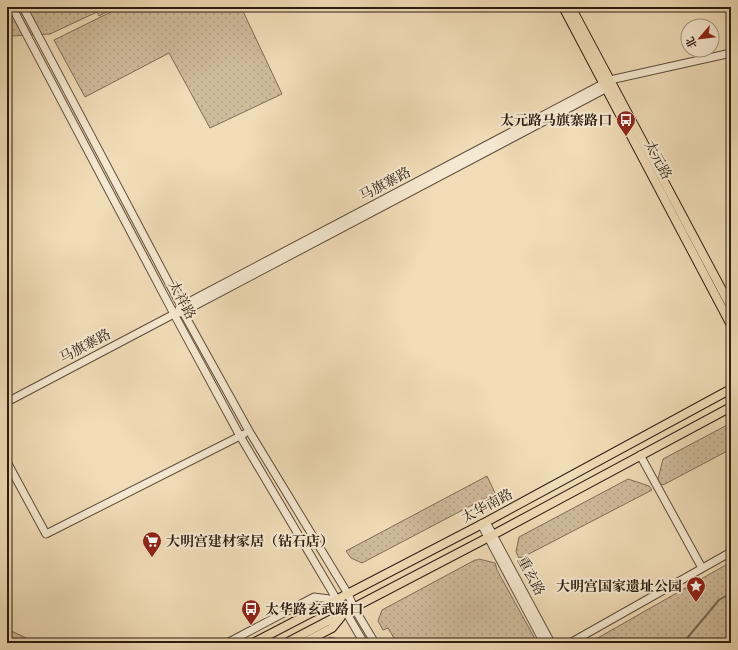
<svg xmlns="http://www.w3.org/2000/svg" width="738" height="650" viewBox="0 0 738 650" font-family="Cardo,'Noto Serif SC',serif">
  <style>
    .green { fill: url(#green-dots); stroke: #7e6c56 }
    .lines { fill: none; stroke-linecap: round; stroke-linejoin: round }
    .stream { stroke: #796852; stroke-width: 2 }
    .minor-casing { stroke: #5d4c3a; stroke-width: 9 }
    .major-casing { stroke: #2c1c10; stroke-width: 10 }
    .minor { stroke: #f5e8d0; stroke-width: 7 }
    .major { stroke: #f0dcb7; stroke-width: 8 }
    .labels { text-anchor: middle; dominant-baseline: central; stroke-width: 4; stroke-linejoin: round; paint-order: stroke }
    .poi-label { font-size: 14px; font-weight: bold; fill: #2c1c10; stroke: #f5e8d0; text-anchor: end }
    .street-label { font-size: 14px; fill: #2c1c10; stroke: #f5e8d0 }
  </style>
  <defs>
    <pattern id="green-dots" width="8" height="8" patternUnits="userSpaceOnUse"><rect width="8" height="8" fill="#cfbb9b"/><path d="M2 2h.1M6 6h.1" fill="none" stroke="#b2a084" stroke-width="1.8" stroke-linecap="round"/></pattern>
  </defs>
  <rect width="100%" height="100%" fill="#f0dcb7"/>
  <filter id="stains"><feTurbulence type="fractalNoise" baseFrequency=".005" numOctaves="4"/><feColorMatrix values="0 0 0 0 .2 0 0 0 0 .09 0 0 0 0 .02 0 0 0 .5 -.17"/></filter>
  <radialGradient id="worn" r=".72"><stop offset=".6" stop-color="#630" stop-opacity="0"/><stop offset="1" stop-color="#630" stop-opacity=".3"/></radialGradient>
  <!-- green -->
  <g class="green">
    <polygon points="7,7 116,7 99,16 97,12 50,34 12,36 7,38"/>
    <polygon points="121,7 241,7 282,94 210,128 169,53 85,97 54,40"/>
    <polygon points="731,423 731,449 665,484 661,485 658,479 663,459"/>
    <polygon points="487,476 495,493 362,563 351,558 346,551"/>
    <polygon points="628,479 649,486 652,490 523,557 519,558 516,552 519,537"/>
    <polygon points="479,559 495,563 497,570 534,637 533,643 397,643 388,628 383,630 378,621 382,610 475,560 477,560"/>
    <polygon points="731,562 731,643 589,643"/>
    <polygon points="7,629 37,643 7,643"/>
    <polygon points="330,637 348,641 349,643 320,643"/>
  </g>
  <g class="lines">
    <!-- stream -->
    <polyline class="stream" points="683,643 719,600 731,593"/>
    <defs>
      <g id="minor">
        <polyline points="12,7 174,314 240,436 337,600 346,612 364,643"/>
        <polyline points="23,7 181,306 183,312 249,431 348,594 354,608 375,643"/>
        <polyline points="179,309 181,306 610,80 731,53"/>
        <polyline points="7,402 174,314 183,312 611,86"/>
        <polyline points="640,455 702,568"/>
        <polyline points="7,462 46,534 244,434"/>
        <polyline points="486,522 551,643"/>
        <polyline points="481,524 544,643"/>
        <polyline points="227,643 314,597 337,600"/>
        <polyline points="570,643 731,552"/>
      </g>
      <g id="major">
        <polyline points="563,7 731,325"/>
        <polyline points="571,7 731,307"/>
        <polyline points="253,643 486,522 731,389"/>
        <polyline points="286,643 489,537 731,407"/>
        <polyline points="303,643 332,628 341,617"/>
      </g>
    </defs>
    <!-- minor casing -->
    <use href="#minor" class="minor-casing"/>
    <!-- major casing -->
    <use href="#major" class="major-casing"/>
    <!-- minor -->
    <use href="#minor" class="minor"/>
    <!-- major -->
    <use href="#major" class="major"/>
  </g>
  <!-- icons -->
  <defs>
    <symbol id="bus-pin" viewBox="-11 -11 22 30"><path d="M0 17L-7.5 6A9.5 9.5 0 1 1 7.5 6Z" fill="#8f2418" stroke="#f5e8d0"/><path d="M-5-6H5V4H4V6H2V4H-2V6H-4V4H-5ZM-3.5-4V0h7V-4ZM-3.5 1.2v1.5H-2V1.2ZM2 1.2v1.5H3.5V1.2Z" fill="#fff"/></symbol>
    <symbol id="supermarket-pin" viewBox="-11 -11 22 30"><path d="M0 17L-7.5 6A9.5 9.5 0 1 1 7.5 6Z" fill="#8f2418" stroke="#f5e8d0"/><path d="M-6-5.5h2.5l.6 2H6L4.5 2H-2.5L-4.4-4H-6ZM-1.5 3.2a1.3 1.3 0 1 0 .1 0ZM3 3.2a1.3 1.3 0 1 0 .1 0Z" fill="#fff"/></symbol>
    <symbol id="sight-pin" viewBox="-11 -11 22 30"><path d="M0 17L-7.5 6A9.5 9.5 0 1 1 7.5 6Z" fill="#8f2418" stroke="#f5e8d0"/><path d="M0-6L1.8-2.2L6-1.7L2.9 1.2L3.7 5.4L0 3.3L-3.7 5.4L-2.9 1.2L-6-1.7L-1.8-2.2Z" fill="#fff"/></symbol>
  </defs>
  <g fill-rule="evenodd">
    <use href="#bus-pin" x="615" y="109" width="22" height="30"/>
    <use href="#supermarket-pin" x="141" y="530" width="22" height="30"/>
    <use href="#sight-pin" x="685" y="575" width="22" height="30"/>
    <use href="#bus-pin" x="240" y="598" width="22" height="30"/>
  </g>
  <g class="labels">
    <!-- poi labels -->
    <g class="poi-label">
      <text x="612" y="120">太元路马旗寨路口</text>
      <text x="166" y="541" text-anchor="start">大明宫建材家居（钻石店）</text>
      <text x="682" y="586">大明宫国家遗址公园</text>
      <text x="265" y="609" text-anchor="start">太华路玄武路口</text>
    </g>
    <!-- street labels -->
    <g class="street-label">
      <text transform="translate(658 160) rotate(62)">太元路</text>
      <text transform="translate(385 184) rotate(-28)">马旗寨路</text>
      <text transform="translate(182 300) rotate(62)">太祥路</text>
      <text transform="translate(85 346) rotate(-28)">马旗寨路</text>
      <text transform="translate(487 506) rotate(-28)">太华南路</text>
      <text transform="translate(531 576) rotate(62)">重玄路</text>
    </g>
  </g>
  <!-- margin -->
  <rect width="738" height="650" fill="none" stroke="#f0dcb7" stroke-width="24"/>
  <rect x="8" y="8" width="722" height="634" fill="none" stroke="#2c1c10" stroke-width="2"/>
  <rect x="12" y="12" width="714" height="626" fill="none" stroke="#2c1c10"/>
  <!-- north arrow -->
  <g transform="translate(700 38) rotate(242)"><circle r="19" fill="#f5e8d0" stroke="#a59683"/>
  <path d="M0-3L7 15L0 10L-7 15Z" fill="#8f2418"/>
  <text y="-6" font-size="11" font-weight="bold" text-anchor="middle" fill="#2c1c10">北</text>
  </g>
  <rect width="100%" height="100%" filter="url(#stains)"/>
  <rect width="100%" height="100%" fill="url(#worn)"/>
</svg>
